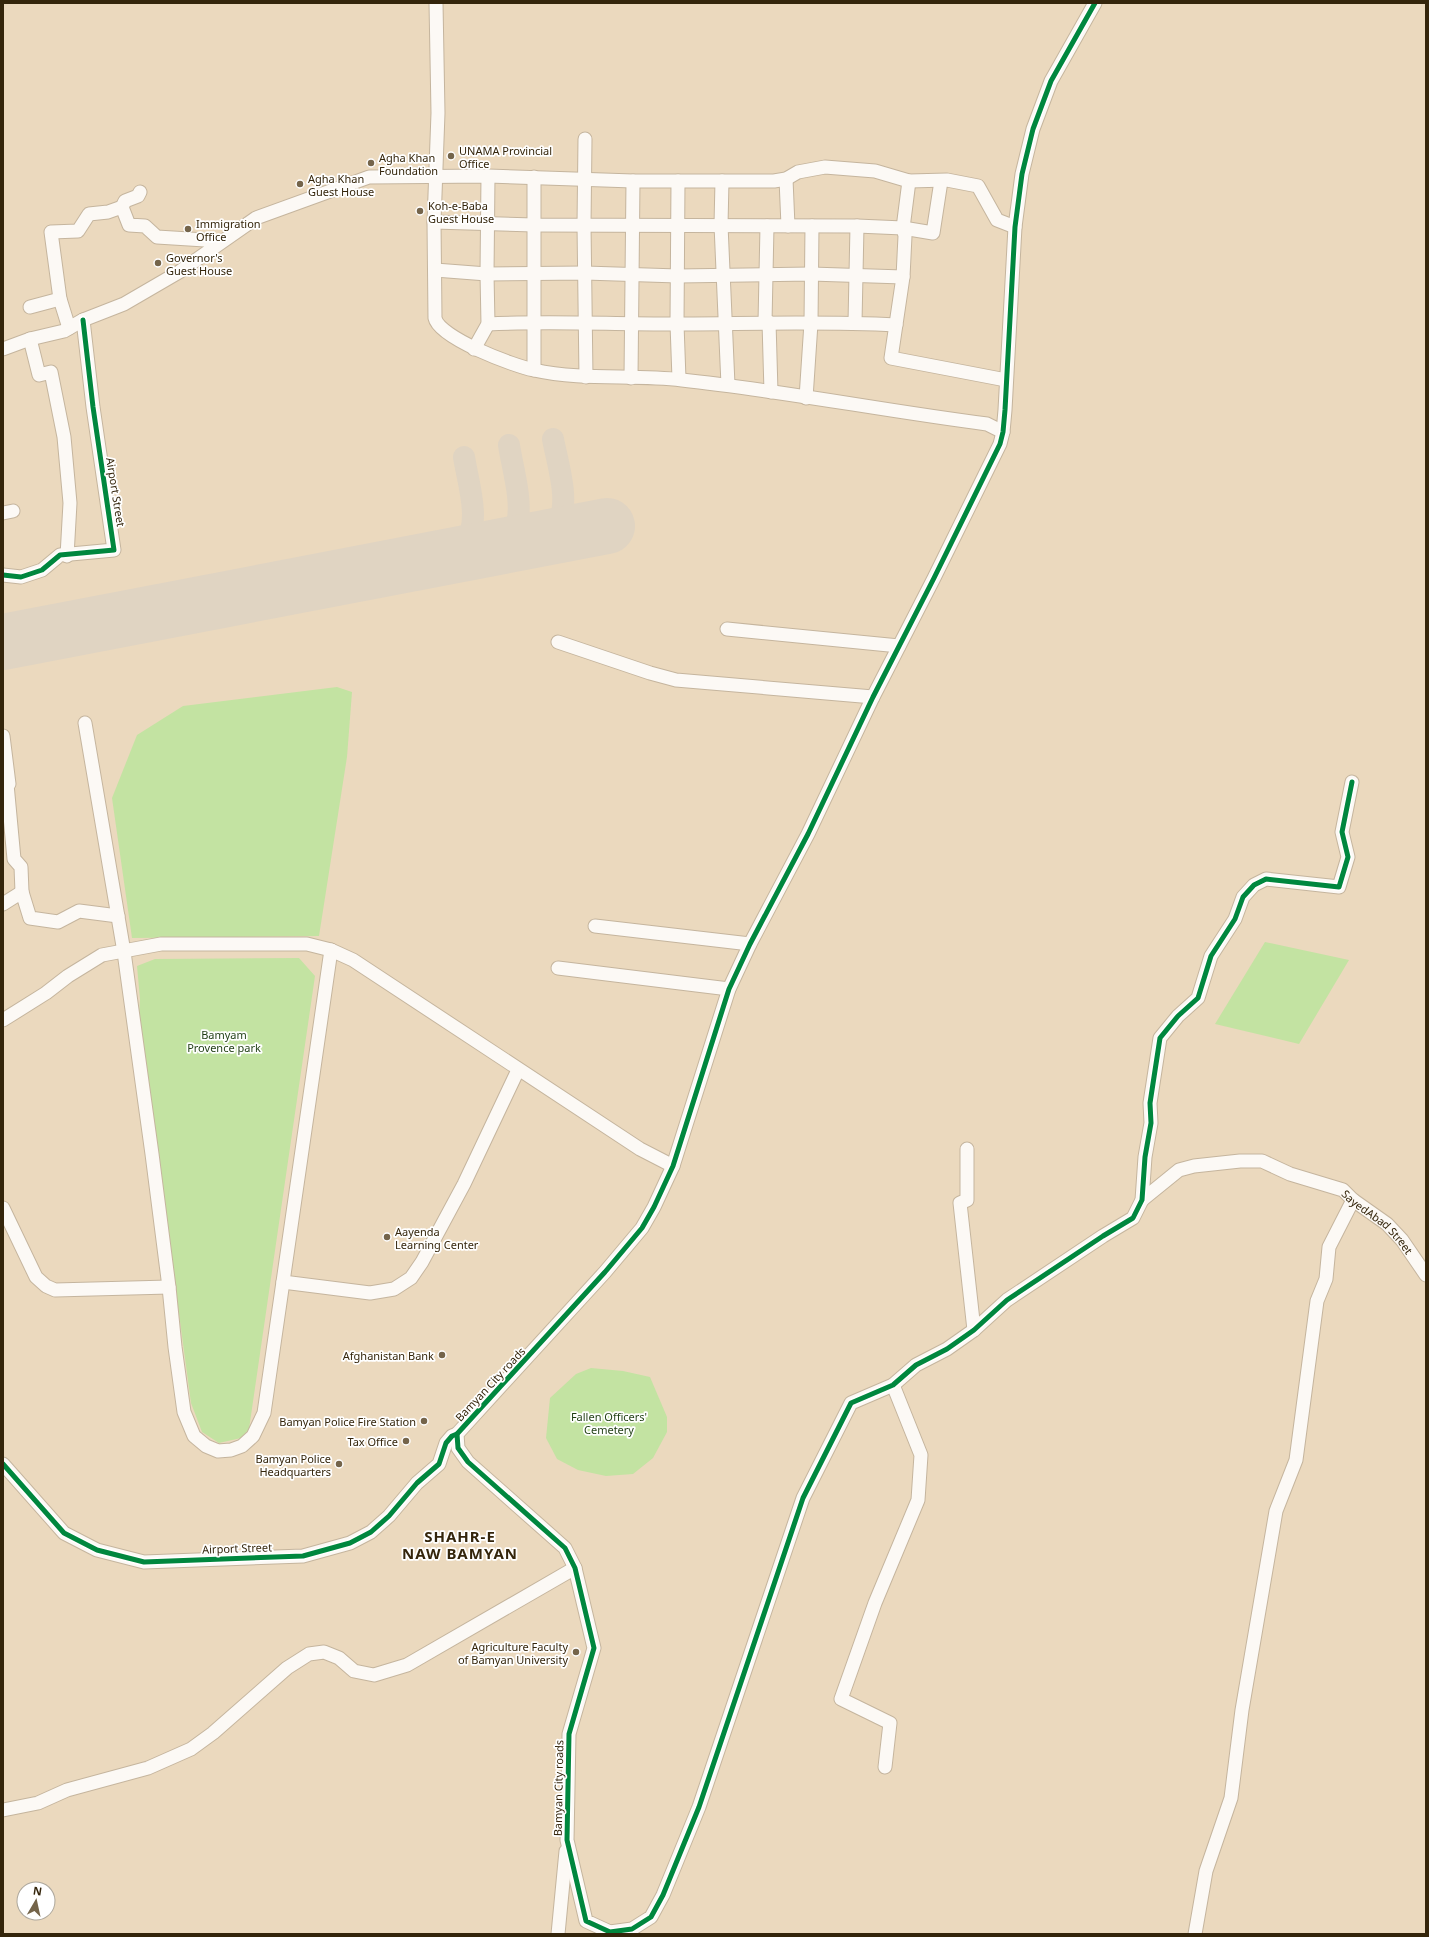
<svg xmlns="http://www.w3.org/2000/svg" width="1429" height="1937" viewBox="0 0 1429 1937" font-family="'Noto Sans',sans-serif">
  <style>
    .green { fill: #c3e3a2 }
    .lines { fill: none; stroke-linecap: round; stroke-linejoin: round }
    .taxiway { stroke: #e0d4c2; stroke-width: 22 }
    .runway { stroke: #e0d4c2; stroke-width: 56 }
    .minor-casing { stroke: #c5b59e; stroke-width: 15 }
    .minor { stroke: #fcf9f5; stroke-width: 13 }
    .cycleway-casing { stroke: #fff; stroke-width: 8 }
    .cycleway { stroke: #00873e; stroke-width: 5 }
    .poi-dot { fill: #74644a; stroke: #fff; stroke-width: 1.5 }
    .labels { text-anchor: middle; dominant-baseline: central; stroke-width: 3.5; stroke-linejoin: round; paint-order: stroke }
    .poi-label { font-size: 11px; fill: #34250b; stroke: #fff; text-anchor: start }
    .street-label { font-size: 11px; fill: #34250b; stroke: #fff }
    .park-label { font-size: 11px; fill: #1e3d12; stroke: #fff }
    .district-label { font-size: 15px; font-weight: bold; letter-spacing: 1px; fill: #34250b; stroke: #fff }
  </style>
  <rect width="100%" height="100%" fill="#ebd9be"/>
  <!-- green -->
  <g class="green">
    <polygon points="337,687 352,692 347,757 319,936 132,938 112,798 137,735 183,706"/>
    <polygon points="1265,942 1349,960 1299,1044 1215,1024"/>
    <polygon points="299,958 315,976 249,1429 241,1438 219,1443 202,1432 191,1403 139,1016 140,999 137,966 155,959"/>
    <polygon points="591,1368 623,1371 650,1377 667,1417 667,1432 653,1458 633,1474 606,1476 578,1470 557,1459 546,1438 550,1398 576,1374"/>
  </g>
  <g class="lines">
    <!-- taxiway -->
    <g class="taxiway">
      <path d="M 536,540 C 544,534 555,528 560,519 C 569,498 557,461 553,439"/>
      <path d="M 494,548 C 503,541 513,534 517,523 C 523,502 512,466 509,445"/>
      <path d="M 449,556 C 454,553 461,549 464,545 C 482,524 468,483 464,457"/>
    </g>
    <!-- runway -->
    <polyline class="runway" points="3,642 607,526"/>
    <defs>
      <g id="minor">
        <path d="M 436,3 L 438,113 L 434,222 L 435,318 C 439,338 514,366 534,370 C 583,381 633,374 682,380 C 784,391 885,411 987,424 L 1003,432"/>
        <polyline points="1095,3 1051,81 1033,129 1022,174 1015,227 1005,410 1003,432 1000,444 934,578 873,697 808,834 750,944 729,989 673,1166 654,1207 642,1228 605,1272 457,1434 458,1448 468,1462 565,1548 575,1568 594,1648 569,1734 567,1840 586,1921 610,1932 632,1929 651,1917 663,1895 699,1807 803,1498 851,1403 893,1385 916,1365 947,1349 974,1330 1007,1300 1103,1236 1133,1218 1142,1200 1145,1157 1151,1123 1150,1103 1160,1038 1178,1016 1198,998 1211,956 1235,919 1243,897 1254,885 1266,879 1339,887 1348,857 1342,832 1352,782"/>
        <polyline points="585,139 584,225 586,377"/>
        <polyline points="534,177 534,370"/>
        <polyline points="786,179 788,226"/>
        <polyline points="678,181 677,324 679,379"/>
        <polyline points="722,181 721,225 728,385"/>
        <polyline points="909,181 903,228 905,236 903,277 891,358 1006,380"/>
        <polyline points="122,207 129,225 145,226 157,237 205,240 215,245"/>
        <polyline points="434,222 534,225 857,226 903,228 933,233 941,181"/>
        <polyline points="435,270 487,274 585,273 678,276 811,274 903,277"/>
        <polyline points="30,307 60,299"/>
        <polyline points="769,322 771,392"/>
        <polyline points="765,323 767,226"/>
        <polyline points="855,323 857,226"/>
        <path d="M 488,324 C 547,321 606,324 665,324 C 742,324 819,321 896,325"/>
        <polyline points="69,328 60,299 51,232 78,231 89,214 108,212 122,207 125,201 138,196 140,192"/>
        <polyline points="30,339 39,375 51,372 64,437 70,503 67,556"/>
        <polyline points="3,349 30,339 64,331 83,320 124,304 179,272 256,218 369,177 488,176 633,181 774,181 786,179 798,172 825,167 875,171 909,181 947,180 978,186 997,220 1015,227"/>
        <polyline points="474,349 488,324 487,274 488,176"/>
        <polyline points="631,378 633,181"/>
        <polyline points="806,398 811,323 812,226"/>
        <polyline points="3,513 13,511"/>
        <polyline points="3,575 21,577 42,570 60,555 114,550 93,407 83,320"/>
        <polyline points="727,629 899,646"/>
        <polyline points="558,642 650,673 676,680 873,697"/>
        <polyline points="85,723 124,952 152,1154 169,1287 175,1347 184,1412 194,1436 206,1446 218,1451 231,1450 242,1446 253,1436 264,1413 331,950"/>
        <polyline points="3,736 9,784 7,784 14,859 21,867 22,892"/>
        <polyline points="3,904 22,892 30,918 58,922 79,911 118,916"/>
        <polyline points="595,926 750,944"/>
        <polyline points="558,968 729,989"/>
        <polyline points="3,1020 46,993 68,976 102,955 161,944 307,944 331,950 353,960 640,1149 673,1166"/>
        <polyline points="967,1149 967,1200 960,1203 974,1330"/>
        <path id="s1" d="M 1142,1200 L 1179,1170 L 1194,1166 L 1240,1161 L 1262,1161 L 1290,1174 L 1343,1190 L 1353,1200 L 1387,1224 L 1402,1240 L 1426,1275"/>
        <polyline points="3,1208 36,1277 46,1286 55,1290 169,1287"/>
        <polyline points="283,1282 370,1293 394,1289 411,1278 422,1262 464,1184 518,1070"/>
        <polyline points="3,1464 64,1533 97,1550 144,1562 303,1556 350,1543 371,1532 389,1516 417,1483 439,1464 446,1443 452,1436 457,1434"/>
        <polyline points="885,1767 890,1723 841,1699 875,1603 918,1500 921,1455 893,1385"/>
        <polyline points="3,1810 38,1803 67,1790 148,1768 191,1749 213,1733 287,1668 309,1654 324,1652 339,1658 354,1671 374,1675 407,1665 575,1568"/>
        <polyline points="558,1934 566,1851"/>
        <polyline points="1195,1934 1206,1871 1231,1798 1242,1710 1276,1511 1296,1460 1317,1301 1326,1279 1329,1247 1353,1200"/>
      </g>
    </defs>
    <!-- minor casing -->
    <use href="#minor" class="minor-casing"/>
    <!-- minor -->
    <use href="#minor" class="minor"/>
    <defs>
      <g id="cycleway">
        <polyline points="1095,3 1051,81 1033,129 1022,174 1015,227 1005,410 1003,432 1000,444 934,578 873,697 808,834 750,944 729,989 673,1166 654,1207 642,1228 605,1272 457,1434 458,1448 468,1462 565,1548 575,1568 594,1648 569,1734 567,1840 586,1921 610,1932 632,1929 651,1917 663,1895 699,1807 803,1498 851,1403 893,1385 916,1365 947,1349 974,1330 1007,1300 1103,1236 1133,1218 1142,1200 1145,1157 1151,1123 1150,1103 1160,1038 1178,1016 1198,998 1211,956 1235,919 1243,897 1254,885 1266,879 1339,887 1348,857 1342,832 1352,782"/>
        <polyline points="3,575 21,577 42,570 60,555 114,550 93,407 83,320"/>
        <polyline points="3,1464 64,1533 97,1550 144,1562 303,1556 350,1543 371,1532 389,1516 417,1483 439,1464 446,1443 452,1436 457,1434"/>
      </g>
    </defs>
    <!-- cycleway casing -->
    <use href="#cycleway" class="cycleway-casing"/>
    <!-- cycleway -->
    <use href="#cycleway" class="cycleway"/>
  </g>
  <!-- markers -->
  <g class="poi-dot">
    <circle cx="451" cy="156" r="4"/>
    <circle cx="371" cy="163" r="4"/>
    <circle cx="300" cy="184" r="4"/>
    <circle cx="420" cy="211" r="4"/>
    <circle cx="188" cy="229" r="4"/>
    <circle cx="158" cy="263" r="4"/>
    <circle cx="387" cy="1237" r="4"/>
    <circle cx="442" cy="1355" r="4"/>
    <circle cx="424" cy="1421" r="4"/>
    <circle cx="406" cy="1441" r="4"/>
    <circle cx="339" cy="1464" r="4"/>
    <circle cx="576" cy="1652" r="4"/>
  </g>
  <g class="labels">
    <!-- poi labels -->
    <g class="poi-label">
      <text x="459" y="150">UNAMA Provincial<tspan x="459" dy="13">Office</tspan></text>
      <text x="379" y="157">Agha Khan<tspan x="379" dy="13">Foundation</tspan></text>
      <text x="308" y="178">Agha Khan<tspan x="308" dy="13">Guest House</tspan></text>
      <text x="428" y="205">Koh-e-Baba<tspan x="428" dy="13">Guest House</tspan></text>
      <text x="196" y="223">Immigration<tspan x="196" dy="13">Office</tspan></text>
      <text x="166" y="257">Governor's<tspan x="166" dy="13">Guest House</tspan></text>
      <text x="395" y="1231">Aayenda<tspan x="395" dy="13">Learning Center</tspan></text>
      <text x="434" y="1355" text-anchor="end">Afghanistan Bank</text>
      <text x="416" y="1421" text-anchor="end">Bamyan Police Fire Station</text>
      <text x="398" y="1441" text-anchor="end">Tax Office</text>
      <text x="331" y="1458" text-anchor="end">Bamyan Police<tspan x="331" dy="13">Headquarters</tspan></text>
      <text x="568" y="1646" text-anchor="end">Agriculture Faculty<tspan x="568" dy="13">of Bamyan University</tspan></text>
    </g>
    <!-- street labels -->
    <g class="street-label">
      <text transform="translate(116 492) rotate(81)">Airport Street</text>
      <text stroke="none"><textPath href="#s1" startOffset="265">SayedAbad Street</textPath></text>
      <text transform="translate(490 1384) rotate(-47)">Bamyan City roads</text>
      <text transform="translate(237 1548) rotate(-2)">Airport Street</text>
      <text transform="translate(558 1788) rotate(-89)">Bamyan City roads</text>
    </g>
    <!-- park labels -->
    <g class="park-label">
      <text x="224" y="1034">Bamyam<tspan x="224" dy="13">Provence park</tspan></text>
      <text x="609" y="1416">Fallen Officers'<tspan x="609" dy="13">Cemetery</tspan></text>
    </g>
    <!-- district labels -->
    <g class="district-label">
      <text x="460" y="1536">SHAHR-E<tspan x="460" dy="17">NAW BAMYAN</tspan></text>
    </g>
  </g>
  <!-- border -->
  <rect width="1429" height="1937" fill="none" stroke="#34250b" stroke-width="8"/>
  <!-- north arrow -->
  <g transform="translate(36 1901) rotate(9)"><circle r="19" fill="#ffffff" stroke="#aea89d"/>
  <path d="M0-3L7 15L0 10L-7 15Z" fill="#74644a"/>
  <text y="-6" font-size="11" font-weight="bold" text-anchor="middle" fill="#34250b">N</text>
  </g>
</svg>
